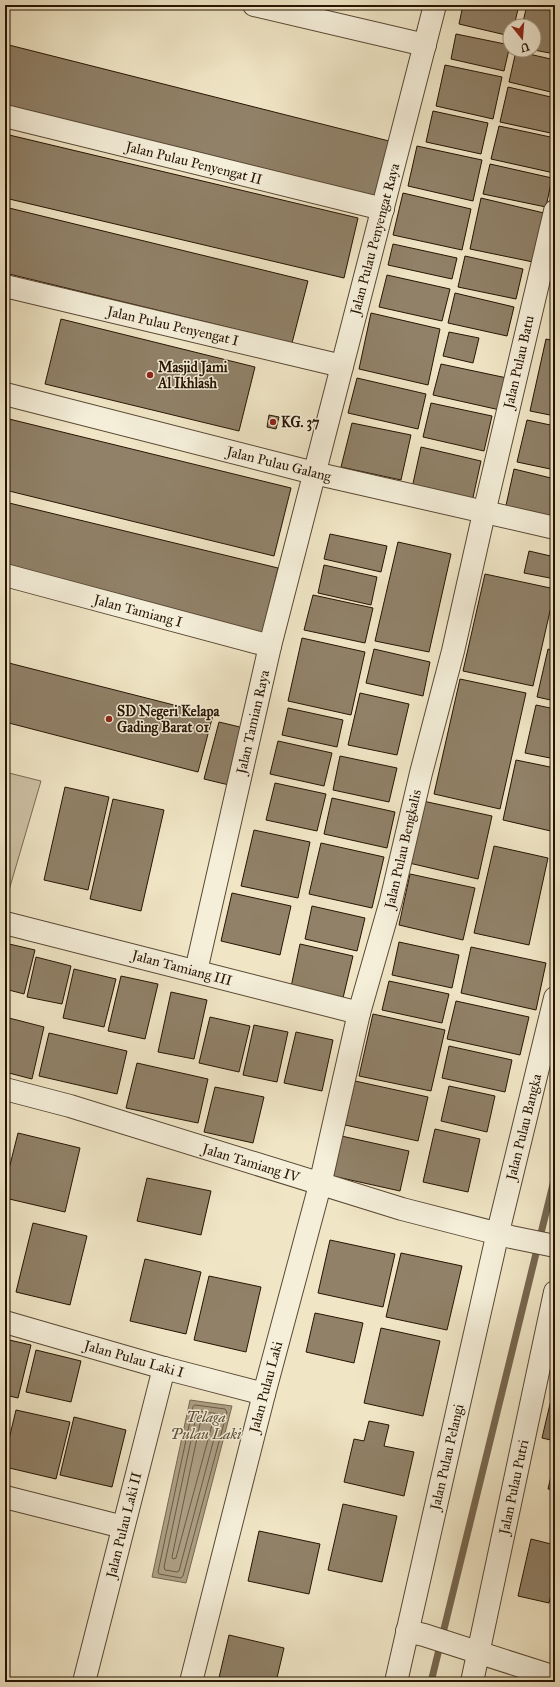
<svg xmlns="http://www.w3.org/2000/svg" width="560" height="1687" viewBox="0 0 560 1687" font-family="'IM FELL Great Primer',serif">
  <style>
    .green { fill: #cec2a5; stroke: #7a6b54 }
    .water { fill: #ac9f84; stroke: #776750 }
    .lines { fill: none; stroke-linecap: round; stroke-linejoin: round }
    .shore { stroke: #6a5a44; stroke-width: 1 }
    .stream { stroke: #776750; stroke-width: 7 }
    .building { fill: #908168; stroke: #271403 }
    .minor-casing { stroke: #594834; stroke-width: 24 }
    .minor { stroke: #f5efda; stroke-width: 22 }
    .poi-dot { fill: #8f2418; stroke: #f5efda; stroke-width: 1.5 }
    .labels { text-anchor: middle; dominant-baseline: central; stroke-width: 3; stroke-linejoin: round; paint-order: stroke }
    .street-label { font-size: 14px; fill: #271403; stroke: #f5efda }
    .poi-label { font-size: 14px; font-weight: bold; fill: #271403; stroke: #f5efda; text-anchor: start }
    .water-label { font-size: 15px; font-style: italic; fill: #5c4c37; stroke: #f5efda }
  </style>
  <rect width="100%" height="100%" fill="#f0e6c6"/>
  <filter id="stains"><feTurbulence type="fractalNoise" baseFrequency=".005" numOctaves="4"/><feColorMatrix values="0 0 0 0 .2 0 0 0 0 .09 0 0 0 0 .02 0 0 0 .5 -.17"/></filter>
  <radialGradient id="worn" r=".72"><stop offset=".6" stop-color="#630" stop-opacity="0"/><stop offset="1" stop-color="#630" stop-opacity=".3"/></radialGradient>
  <!-- green -->
  <polygon class="green" points="5,772 41,781 7,897 5,896"/>
  <!-- water -->
  <polygon class="water" points="190,1400 232,1406 186,1583 152,1577"/>
  <g class="lines">
    <!-- shore -->
    <g class="shore">
      <polygon points="195,1405 225,1409 227,1412 183,1576 181,1578 159,1574 158,1572 193,1407"/>
      <polygon points="199,1411 219,1414 220,1416 179,1571 177,1572 165,1570 164,1567 197,1412"/>
      <polygon points="203,1417 211,1419 213,1421 176,1558 173,1559 172,1557 201,1419"/>
    </g>
    <!-- stream -->
    <polyline class="stream" points="431,1682 555,1176"/>
  </g>
  <!-- building -->
  <g class="building">
    <polygon points="463,5 519,5 514,26 510,26 510,36 459,24"/>
    <polygon points="527,5 555,5 555,54 534,50 534,26 522,26"/>
    <polygon points="456,34 510,45 504,71 451,59"/>
    <polygon points="5,44 389,141 375,198 5,106"/>
    <polygon points="516,51 555,60 555,93 509,82"/>
    <polygon points="445,65 502,77 493,119 436,106"/>
    <polygon points="508,87 555,98 555,134 500,122"/>
    <polygon points="433,111 488,123 481,154 426,142"/>
    <polygon points="499,126 555,138 554,173 491,159"/>
    <polygon points="5,134 358,218 344,278 5,198"/>
    <polygon points="417,146 482,160 473,201 408,186"/>
    <polygon points="490,164 552,178 546,207 483,194"/>
    <polygon points="403,193 471,209 462,250 393,235"/>
    <polygon points="481,198 544,213 533,262 470,249"/>
    <polygon points="5,207 308,281 292,343 5,273"/>
    <polygon points="393,244 457,258 452,279 388,265"/>
    <polygon points="465,256 523,269 516,299 458,287"/>
    <polygon points="387,275 450,289 442,321 379,307"/>
    <polygon points="455,293 514,307 507,336 448,323"/>
    <polygon points="371,313 440,329 428,385 359,369"/>
    <polygon points="61,319 255,367 239,431 45,384"/>
    <polygon points="449,332 479,338 473,363 443,356"/>
    <polygon points="546,339 555,341 555,416 530,411"/>
    <polygon points="441,364 507,378 500,410 433,395"/>
    <polygon points="357,378 426,394 418,429 348,413"/>
    <polygon points="431,403 492,416 484,451 423,437"/>
    <polygon points="269,415 279,417 276,429 267,427"/>
    <polygon points="5,418 291,488 274,556 5,490"/>
    <polygon points="527,420 555,426 555,470 517,462"/>
    <polygon points="352,423 411,435 401,480 341,467"/>
    <polygon points="421,447 481,461 472,502 412,488"/>
    <polygon points="514,469 555,479 555,521 505,510"/>
    <polygon points="5,502 278,568 262,635 5,573"/>
    <polygon points="330,534 387,546 381,572 324,559"/>
    <polygon points="398,542 451,554 429,652 375,641"/>
    <polygon points="529,551 555,557 555,579 524,573"/>
    <polygon points="324,565 377,577 371,605 318,593"/>
    <polygon points="485,574 555,589 533,686 463,671"/>
    <polygon points="313,595 373,608 365,643 304,630"/>
    <polygon points="555,626 555,641 552,640"/>
    <polygon points="302,638 365,652 351,715 288,701"/>
    <polygon points="374,649 430,662 423,696 366,683"/>
    <polygon points="548,649 555,651 555,701 537,697"/>
    <polygon points="5,662 213,715 198,772 5,722"/>
    <polygon points="460,679 526,693 500,809 434,794"/>
    <polygon points="360,693 409,704 397,755 348,745"/>
    <polygon points="536,705 555,709 555,759 525,753"/>
    <polygon points="288,708 343,720 337,747 282,735"/>
    <polygon points="219,722 244,728 229,785 204,779"/>
    <polygon points="278,741 332,753 324,786 270,774"/>
    <polygon points="340,756 397,768 389,802 333,790"/>
    <polygon points="516,760 555,768 555,832 503,820"/>
    <polygon points="275,783 326,794 317,831 266,820"/>
    <polygon points="65,787 109,797 88,890 44,880"/>
    <polygon points="332,798 395,812 387,848 324,834"/>
    <polygon points="113,799 164,810 141,911 90,899"/>
    <polygon points="423,801 492,816 478,879 409,863"/>
    <polygon points="254,830 310,842 298,898 241,886"/>
    <polygon points="321,843 384,857 372,908 309,894"/>
    <polygon points="494,846 548,858 529,945 474,933"/>
    <polygon points="410,874 475,888 463,940 399,925"/>
    <polygon points="232,893 291,906 280,955 221,941"/>
    <polygon points="312,906 365,918 357,951 305,939"/>
    <polygon points="399,942 459,955 452,988 392,975"/>
    <polygon points="5,943 35,950 24,994 5,989"/>
    <polygon points="300,944 353,956 343,998 291,987"/>
    <polygon points="471,947 546,963 536,1010 461,993"/>
    <polygon points="36,957 71,966 62,1004 27,997"/>
    <polygon points="74,969 116,979 104,1027 63,1018"/>
    <polygon points="121,976 158,984 145,1039 108,1031"/>
    <polygon points="389,981 449,994 442,1023 382,1010"/>
    <polygon points="171,992 207,1000 194,1059 158,1052"/>
    <polygon points="456,1001 529,1017 520,1055 447,1039"/>
    <polygon points="373,1014 445,1030 431,1091 359,1076"/>
    <polygon points="5,1017 44,1027 32,1079 5,1072"/>
    <polygon points="210,1017 250,1026 239,1072 199,1063"/>
    <polygon points="254,1025 288,1032 277,1082 243,1075"/>
    <polygon points="296,1032 333,1040 322,1091 284,1083"/>
    <polygon points="49,1033 127,1051 117,1094 39,1076"/>
    <polygon points="449,1046 512,1060 505,1092 442,1078"/>
    <polygon points="137,1063 208,1079 198,1123 126,1108"/>
    <polygon points="355,1081 428,1097 418,1141 345,1125"/>
    <polygon points="449,1086 495,1096 487,1132 441,1121"/>
    <polygon points="215,1087 264,1097 253,1143 204,1132"/>
    <polygon points="5,1127 9,1128 5,1147"/>
    <polygon points="435,1129 480,1139 468,1192 423,1182"/>
    <polygon points="18,1133 80,1148 65,1212 5,1198 5,1185"/>
    <polygon points="337,1135 409,1151 400,1191 328,1175"/>
    <polygon points="147,1178 211,1191 201,1235 137,1221"/>
    <polygon points="33,1223 87,1236 70,1305 16,1292"/>
    <polygon points="330,1240 395,1254 383,1307 318,1293"/>
    <polygon points="401,1253 462,1266 447,1330 386,1317"/>
    <polygon points="145,1259 201,1272 186,1334 130,1321"/>
    <polygon points="209,1276 261,1287 246,1352 194,1340"/>
    <polygon points="315,1313 363,1323 354,1363 306,1352"/>
    <polygon points="381,1328 440,1341 423,1416 364,1403"/>
    <polygon points="5,1339 31,1345 18,1398 5,1395"/>
    <polygon points="36,1350 81,1361 71,1402 26,1392"/>
    <polygon points="554,1387 555,1387 555,1441 542,1438"/>
    <polygon points="16,1410 70,1422 56,1479 5,1467 5,1456"/>
    <polygon points="74,1417 126,1430 112,1487 60,1475"/>
    <polygon points="369,1421 389,1425 384,1446 414,1452 404,1496 344,1482 354,1439 364,1441"/>
    <polygon points="555,1459 555,1490 548,1489"/>
    <polygon points="343,1504 397,1516 382,1582 328,1570"/>
    <polygon points="259,1531 320,1544 309,1594 248,1581"/>
    <polygon points="531,1539 555,1545 555,1578 549,1603 518,1596"/>
    <polygon points="5,1584 8,1584 5,1598"/>
    <polygon points="229,1635 284,1648 276,1682 218,1682"/>
  </g>
  <g class="lines">
    <defs>
      <g id="minor">
        <polyline points="254,5 425,45"/>
        <polyline points="5,116 383,209"/>
        <polyline points="5,286 342,366"/>
        <polyline points="5,394 314,473 555,528"/>
        <polyline points="5,575 270,646"/>
        <polyline points="5,923 359,1013"/>
        <polyline points="196,971 270,646 435,5"/>
        <polyline points="5,1089 70,1106 402,1209 511,1237 555,1246"/>
        <polyline points="5,1322 164,1368 264,1394"/>
        <polyline points="5,1497 123,1527"/>
        <polyline points="407,1631 424,1635 555,1677"/>
        <polyline points="84,1682 164,1368"/>
        <polyline points="191,1682 264,1394 320,1185 359,1013 391,901 421,773 453,651 484,513 555,211"/>
        <polyline points="396,1682 498,1232 555,998"/>
        <polyline points="472,1682 555,1292"/>
      </g>
    </defs>
    <!-- minor casing -->
    <use href="#minor" class="minor-casing"/>
    <!-- minor -->
    <use href="#minor" class="minor"/>
  </g>
  <!-- markers -->
  <g class="poi-dot">
    <circle cx="150" cy="375" r="4"/>
    <circle cx="273" cy="422" r="4"/>
    <circle cx="109" cy="719" r="4"/>
  </g>
  <g class="labels">
    <!-- street labels -->
    <g class="street-label">
      <text transform="translate(194 163) rotate(14)">Jalan Pulau Penyengat II</text>
      <text transform="translate(375 239) rotate(-75)">Jalan Pulau Penyengat Raya</text>
      <text transform="translate(173 326) rotate(13)">Jalan Pulau Penyengat I</text>
      <text transform="translate(519 362) rotate(-77)">Jalan Pulau Batu</text>
      <text transform="translate(279 464) rotate(14)">Jalan Pulau Galang</text>
      <text transform="translate(138 611) rotate(15)">Jalan Tamiang I</text>
      <text transform="translate(253 722) rotate(-77)">Jalan Tamian Raya</text>
      <text transform="translate(403 849) rotate(-77)">Jalan Pulau Bengkalis</text>
      <text transform="translate(182 968) rotate(15)">Jalan Tamiang III</text>
      <text transform="translate(524 1127) rotate(-76)">Jalan Pulau Bangka</text>
      <text transform="translate(251 1163) rotate(17)">Jalan Tamiang IV</text>
      <text transform="translate(134 1359) rotate(16)">Jalan Pulau Laki I</text>
      <text transform="translate(266 1387) rotate(-75)">Jalan Pulau Laki</text>
      <text transform="translate(447 1457) rotate(-77)">Jalan Pulau Pelangi</text>
      <text transform="translate(514 1487) rotate(-78)">Jalan Pulau Putri</text>
      <text transform="translate(124 1525) rotate(-76)">Jalan Pulau Laki II</text>
    </g>
    <!-- poi labels -->
    <g class="poi-label">
      <text x="158" y="367">Masjid Jami<tspan x="158" dy="16">Al Ikhlash</tspan></text>
      <text x="281" y="422">KG. 37</text>
      <text x="117" y="711">SD Negeri Kelapa<tspan x="117" dy="16">Gading Barat 01</tspan></text>
    </g>
    <!-- water labels -->
    <g class="water-label">
      <text x="206" y="1417">Telaga<tspan x="206" dy="17">Pulau Laki</tspan></text>
    </g>
  </g>
  <!-- margin -->
  <rect width="560" height="1687" fill="none" stroke="#f0e6c6" stroke-width="20"/>
  <rect x="6" y="6" width="548" height="1675" fill="none" stroke="#271403" stroke-width="2"/>
  <rect x="10" y="10" width="540" height="1667" fill="none" stroke="#271403"/>
  <!-- north arrow -->
  <g transform="translate(522 38) rotate(163)"><circle r="19" fill="#f5efda" stroke="#a39784"/>
  <path d="M0-3L7 15L0 10L-7 15Z" fill="#8f2418"/>
  <text y="-6" font-size="11" font-weight="bold" text-anchor="middle" fill="#271403">U</text>
  </g>
  <rect width="100%" height="100%" filter="url(#stains)"/>
  <rect width="100%" height="100%" fill="url(#worn)"/>
</svg>
